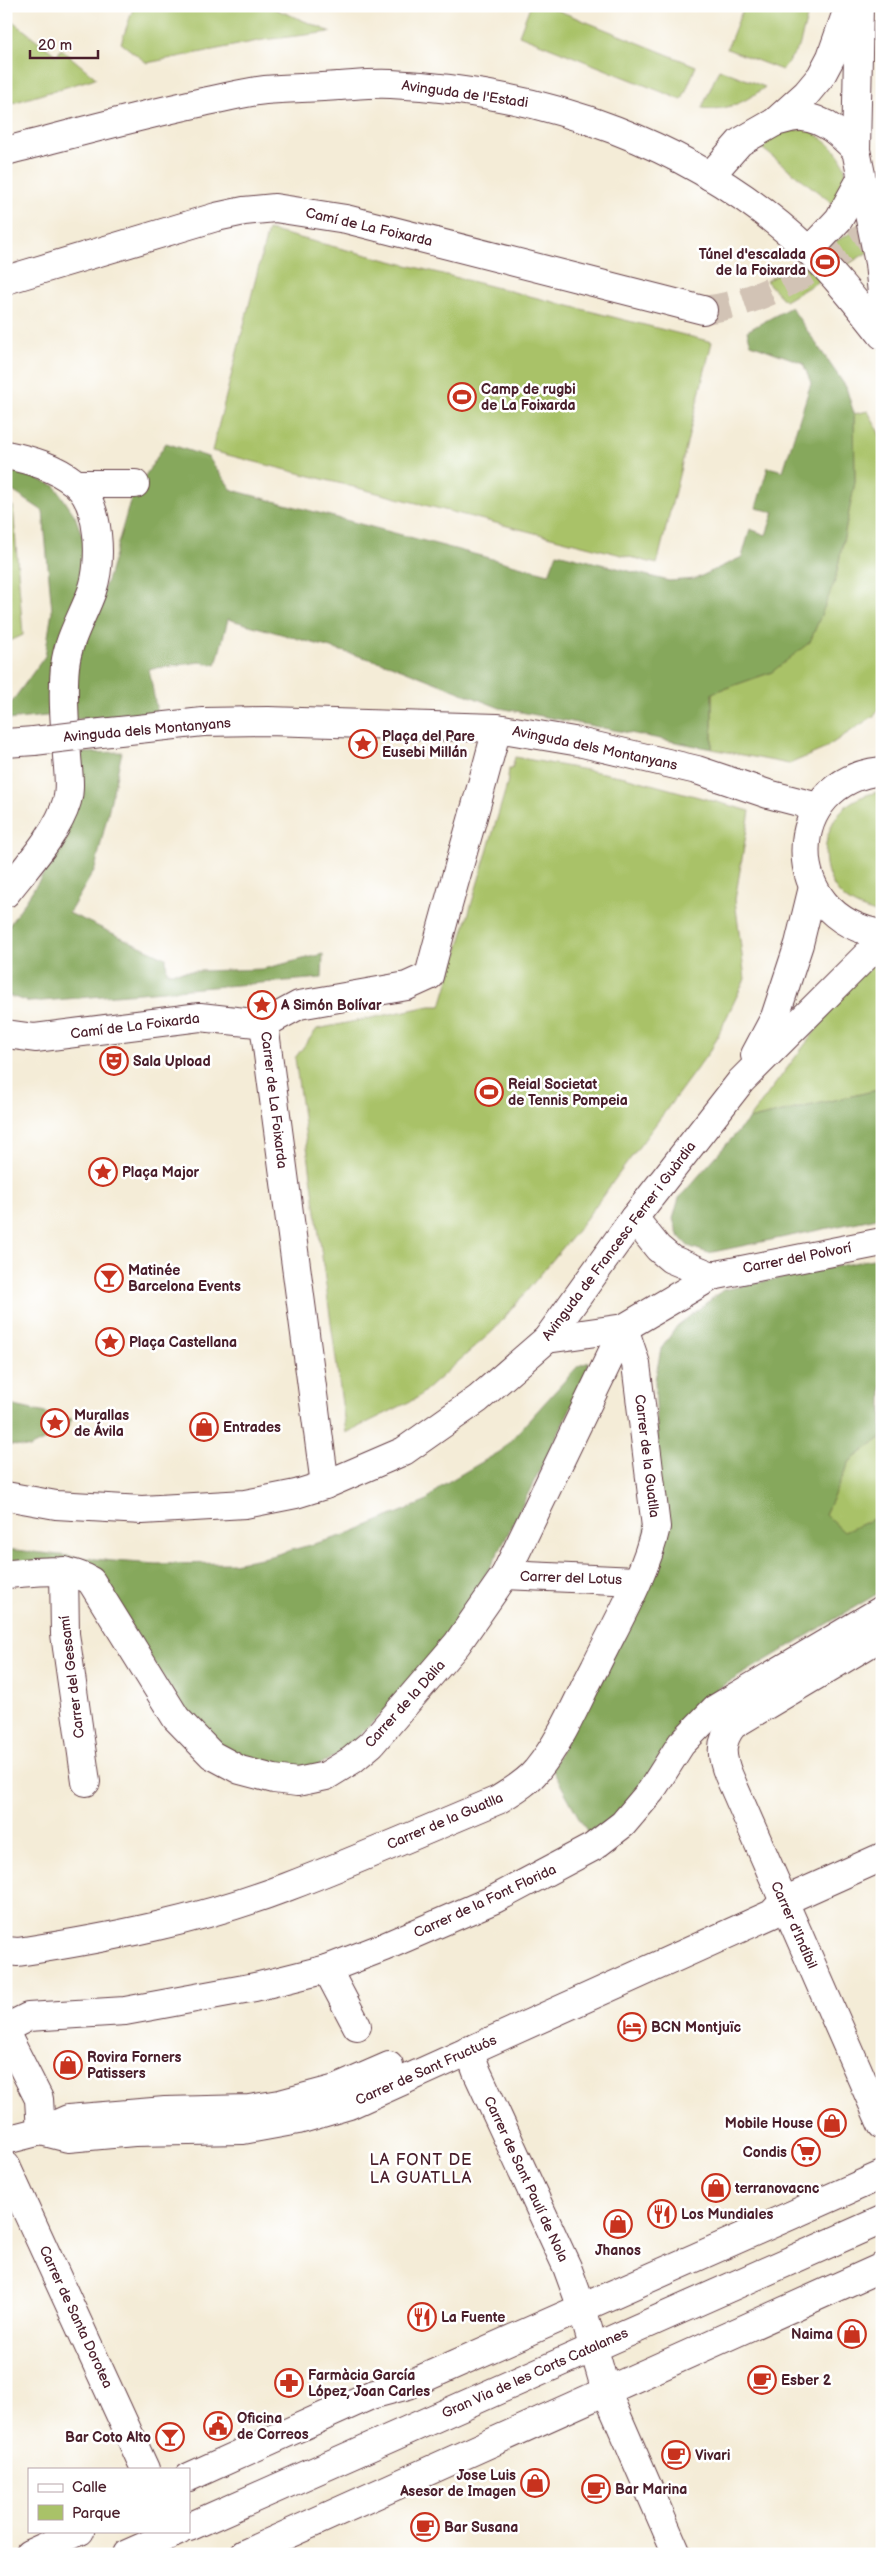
<svg xmlns="http://www.w3.org/2000/svg" width="888" height="2560" viewBox="0 0 888 2560" font-family="'Balsamiq Sans',sans-serif">
  <style>
    .green { fill: #a9c268; stroke: #7a704a }
    .forest { fill: #86a85c; stroke: #686444 }
    .lines { fill: none; stroke-linecap: round; stroke-linejoin: round }
    .minor-tunnel { stroke: #d2c3b5; stroke-width: 28; stroke-dasharray: 28 14; stroke-linecap: butt }
    .minor-casing { stroke: #643e45; stroke-width: 30 }
    .major-casing { stroke: #643e45; stroke-width: 30 }
    .minor { stroke: #fff; stroke-width: 28 }
    .major { stroke: #fff; stroke-width: 28 }
    .minor-bridge-casing { stroke: #643e45; stroke-width: 30; stroke-linecap: butt }
    .minor-bridge { stroke: #fff; stroke-width: 28 }
    .labels { text-anchor: middle; dominant-baseline: central; stroke-width: 5; stroke-linejoin: round; paint-order: stroke }
    .street-label { font-size: 14px; fill: #4a1f2b; stroke: #fff }
    .poi-label { font-size: 14px; font-weight: bold; fill: #4a1f2b; stroke: #fff; text-anchor: start }
    .quarter-label { font-size: 16px; letter-spacing: 1px; fill: #4a1f2b; stroke: #fff }
  </style>
  <rect width="100%" height="100%" fill="#fff"/>
  <filter id="ink" filterUnits="userSpaceOnUse"><feTurbulence type="fractalNoise" baseFrequency=".02" numOctaves="2"/><feDisplacementMap in="SourceGraphic" scale="10" xChannelSelector="R" yChannelSelector="G"/><feConvolveMatrix kernelMatrix="1 2 1 2 8 2 1 2 1" color-interpolation-filters="sRGB"/></filter>
  <filter id="wash" filterUnits="userSpaceOnUse"><feTurbulence type="fractalNoise" baseFrequency=".0096" numOctaves="4" result="noise"/><feDisplacementMap in="SourceGraphic" scale="20" xChannelSelector="R" yChannelSelector="G"/><feGaussianBlur stdDeviation="1.12" result="paint"/><feColorMatrix in="noise" values="0 0 0 0 0 0 0 0 0 0 0 0 0 0 0 0 0 1.4 0 .05"/><feComposite in="paint" operator="in"/></filter>
  <g filter="url(#wash)">
    <rect width="100%" height="100%" fill="#f4ecd7"/>
    <!-- green -->
    <g class="green">
      <polygon points="134,6 268,6 331,32 263,40 147,63 121,43"/>
      <polygon points="530,6 547,6 696,66 682,100 519,35"/>
      <polygon points="744,6 810,6 799,47 782,70 727,49"/>
      <polygon points="6,16 57,56 61,49 96,78 6,105"/>
      <path d="M 719,69 L 765,87 C 747,101 726,112 702,108 Z"/>
      <path d="M 807,129 C 839,147 859,171 836,206 L 759,146 L 774,133 Z"/>
      <polygon points="882,215 882,244 785,301 766,281"/>
      <polygon points="268,230 712,342 657,564 212,451"/>
      <polygon points="868,411 882,439 882,704 875,715 822,750 789,764 712,749 712,693 772,672 835,581 855,482 854,414"/>
      <polygon points="13,506 23,635 6,643 6,507"/>
      <polygon points="515,757 625,777 750,811 735,900 745,979 712,1048 576,1232 494,1330 417,1398 346,1433 295,1058 317,1029 430,1006 441,1006 507,785 509,769 512,769"/>
      <path d="M 882,791 L 882,914 L 879,914 C 866,910 855,907 844,898 C 818,875 820,831 844,808 C 854,798 868,794 882,791 Z"/>
      <polygon points="882,959 882,1089 748,1120 853,981"/>
      <polygon points="882,1437 882,1515 844,1533 825,1514 850,1461"/>
    </g>
    <!-- forest -->
    <g class="forest">
      <polygon points="791,307 846,387 854,414 855,482 835,581 810,642 772,672 712,693 712,749 500,708 391,665 228,619 216,665 200,662 149,669 158,718 73,719 78,656 109,575 131,498 166,443 208,457 232,490 549,574 557,553 669,581 695,579 742,557 750,529 766,535 774,512 756,508 768,467 783,471 811,383 803,363 751,344 747,331"/>
      <polygon points="6,466 55,486 75,516 89,555 57,715 6,720 6,710 45,656 52,611 43,511 14,492 6,491"/>
      <polygon points="122,752 95,869 69,913 166,958 167,972 263,969 323,954 322,978 30,1002 6,995 6,930 63,845 82,753"/>
      <polygon points="882,1089 882,1217 708,1253 688,1246 678,1235 673,1219 679,1198 748,1120"/>
      <polygon points="882,1257 882,1437 850,1461 825,1514 844,1532 882,1515 882,1591 716,1690 697,1705 681,1723 642,1786 618,1815 588,1834 552,1769 631,1609 658,1454 655,1380 661,1349 677,1326 723,1290"/>
      <polygon points="589,1362 585,1379 501,1548 437,1658 344,1751 319,1765 294,1768 273,1767 230,1752 188,1717 95,1571 6,1565 6,1549 113,1561 157,1564 233,1563 267,1557 342,1536 425,1502 441,1486 501,1451 578,1366"/>
      <polygon points="6,1404 72,1419 66,1430 29,1448 6,1444"/>
    </g>
  </g>
  <g filter="url(#ink)">
    <g class="lines">
      <!-- minor-tunnel -->
      <path class="minor-tunnel" d="M 703,310 C 770,303 825,260 882,226"/>
      <defs>
        <g id="minor">
          <polyline points="859,6 856,150 879,263 882,294"/>
          <path d="M 775,122 C 783,120 795,116 803,117 C 825,119 841,135 856,150"/>
          <path d="M 6,151 C 72,134 137,116 203,102 C 224,98 245,92 265,90 C 289,88 314,88 338,86 C 355,85 373,83 391,84 C 544,91 697,144 809,251 C 836,276 859,306 882,335"/>
          <polyline points="710,176 740,142 775,122 806,94 821,76 831,57 849,6"/>
          <polyline points="809,251 839,219 860,181"/>
          <polyline points="6,280 216,217 244,211 275,208 346,219 703,310"/>
          <path d="M 6,455 C 31,460 55,467 75,483 C 101,504 102,562 92,591 C 83,616 68,639 65,666 C 62,695 65,727 67,756 C 68,771 71,787 67,801 C 58,833 26,867 6,893"/>
          <polyline points="77,484 135,484"/>
          <polyline points="101,733 203,722 268,721 497,728 574,741 697,770 768,794 818,807"/>
          <polyline points="6,743 34,741"/>
          <path d="M 882,771 C 781,781 779,918 882,934"/>
          <polyline points="264,1024 325,1485"/>
          <path d="M 264,1024 L 299,1005 L 407,986 L 429,976 C 450,893 476,811 497,728"/>
          <polyline points="6,1034 35,1038 200,1017 264,1024"/>
          <polyline points="755,1055 775,1017 799,944 813,887"/>
          <polyline points="634,1218 658,1248 671,1259 712,1276"/>
          <polyline points="547,1339 624,1328 712,1276 882,1242"/>
          <polyline points="6,1496 56,1505 142,1510 245,1504 296,1494 325,1485 404,1451 478,1399 547,1339 634,1218 741,1081 882,940"/>
          <polyline points="64,1571 65,1634 86,1782"/>
          <path d="M 6,1574 C 34,1573 66,1565 91,1581 L 176,1718 L 212,1755 L 240,1770 L 274,1779 L 297,1782 L 326,1776 L 352,1760 L 371,1744 L 457,1644 L 505,1575 L 624,1328"/>
          <polyline points="505,1575 636,1581"/>
          <path d="M 882,1636 L 733,1725 C 719,1742 721,1757 729,1776 L 882,2125"/>
          <path d="M 6,1951 L 18,1952 C 109,1938 201,1920 287,1887 C 358,1860 428,1829 498,1800 C 512,1791 527,1783 537,1770 C 562,1740 577,1701 595,1667 C 617,1622 645,1576 656,1527 L 636,1364 L 624,1328"/>
          <polyline points="327,1969 357,2026"/>
          <polyline points="6,2028 28,2017 125,2011 255,1987 327,1969 384,1947 495,1899 593,1847 623,1824 651,1791 681,1744 715,1709 882,1610"/>
          <polyline points="6,2034 39,2099 41,2131"/>
          <polyline points="469,2050 477,2072 567,2267 582,2308"/>
          <polyline points="41,2131 68,2138 134,2132 243,2130 298,2120 349,2105 772,1914 784,1901 882,1857"/>
          <polyline points="6,2140 41,2131 68,2119 165,2111 249,2109 280,2104 336,2089 389,2066"/>
          <polyline points="6,2166 145,2469"/>
          <polyline points="606,2391 677,2554"/>
          <polyline points="189,2477 371,2395 408,2385 882,2175"/>
          <polyline points="29,2554 80,2531"/>
          <polyline points="244,2554 882,2267"/>
        </g>
        <g id="major">
          <polyline points="582,2308 606,2391"/>
          <polyline points="189,2527 882,2220"/>
          <polyline points="127,2554 179,2531"/>
        </g>
      </defs>
      <!-- minor casing -->
      <use href="#minor" class="minor-casing"/>
      <!-- major casing -->
      <use href="#major" class="major-casing"/>
      <!-- minor -->
      <use href="#minor" class="minor"/>
      <!-- major -->
      <use href="#major" class="major"/>
      <defs>
        <polyline id="minor-bridge" points="34,741 101,733"/>
      </defs>
      <!-- minor-bridge casing -->
      <use href="#minor-bridge" class="minor-bridge-casing"/>
      <!-- minor-bridge -->
      <use href="#minor-bridge" class="minor-bridge"/>
    </g>
  </g>
  <!-- icons -->
  <defs>
    <symbol id="stadium-ring" viewBox="-11 -11 22 22"><circle r="9.5" fill="#fff" stroke="#c8321e" stroke-width="1.5"/><path d="M0-5a6.5 5 0 1 0 0 10a6.5 5 0 1 0 0-10ZM-3.5-1.8h7v3.6h-7Z" fill="#c8321e"/></symbol>
    <symbol id="sight-ring" viewBox="-11 -11 22 22"><circle r="9.5" fill="#fff" stroke="#c8321e" stroke-width="1.5"/><path d="M0-6L1.8-2.2L6-1.7L2.9 1.2L3.7 5.4L0 3.3L-3.7 5.4L-2.9 1.2L-6-1.7L-1.8-2.2Z" fill="#c8321e"/></symbol>
    <symbol id="theatre-ring" viewBox="-11 -11 22 22"><circle r="9.5" fill="#fff" stroke="#c8321e" stroke-width="1.5"/><path d="M-5-5.5Q0-4 5-5.5V0Q5 5 0 6Q-5 5-5 0ZM-3.3-2.5H-1v1.5H-3.3ZM1-2.5H3.3v1.5H1ZM-2.8 1Q0 5.5 2.8 1Z" fill="#c8321e"/></symbol>
    <symbol id="bar-ring" viewBox="-11 -11 22 22"><circle r="9.5" fill="#fff" stroke="#c8321e" stroke-width="1.5"/><path d="M-6-5H6L.8 .8V4.5H3.5V6h-7V4.5H-.8V.8Z" fill="#c8321e"/></symbol>
    <symbol id="shop-ring" viewBox="-11 -11 22 22"><circle r="9.5" fill="#fff" stroke="#c8321e" stroke-width="1.5"/><path d="M-5-2.5h2.3a2.7 3.5 0 0 1 5.4 0H5L5.5 6h-11ZM-1.5-2.5h3a1.5 2.3 0 0 0-3 0Z" fill="#c8321e"/></symbol>
    <symbol id="hotel-ring" viewBox="-11 -11 22 22"><circle r="9.5" fill="#fff" stroke="#c8321e" stroke-width="1.5"/><path d="M-6-4.5h1.5V1H6V5H4.5V3h-9V5H-6ZM-4 0a1.8 1.8 0 1 1 3.6 0ZM.5 0V-2.5h3Q6-2.5 6 0Z" fill="#c8321e"/></symbol>
    <symbol id="supermarket-ring" viewBox="-11 -11 22 22"><circle r="9.5" fill="#fff" stroke="#c8321e" stroke-width="1.5"/><path d="M-6-5.5h2.5l.6 2H6L4.5 2H-2.5L-4.4-4H-6ZM-1.5 3.2a1.3 1.3 0 1 0 .1 0ZM3 3.2a1.3 1.3 0 1 0 .1 0Z" fill="#c8321e"/></symbol>
    <symbol id="restaurant-ring" viewBox="-11 -11 22 22"><circle r="9.5" fill="#fff" stroke="#c8321e" stroke-width="1.5"/><path d="M-5-6h1v4h1v-4h1v4h1v-4h1v5L-1.5 .5V6h-2V.5L-5-1ZM5-6V6H3V1.5H1.5Q1.5-4 5-6Z" fill="#c8321e"/></symbol>
    <symbol id="cafe-ring" viewBox="-11 -11 22 22"><circle r="9.5" fill="#fff" stroke="#c8321e" stroke-width="1.5"/><path d="M-5.5-4.5H6V0H3Q3 3.5 0 3.5H-2.5Q-5.5 3.5-5.5 0ZM3-3.2v2h1.7v-2ZM-6 4.5H4V6H-6Z" fill="#c8321e"/></symbol>
    <symbol id="pharmacy-ring" viewBox="-11 -11 22 22"><circle r="9.5" fill="#fff" stroke="#c8321e" stroke-width="1.5"/><path d="M-2-6h4v4h4v4h-4v4h-4v-4h-4v-4h4Z" fill="#c8321e"/></symbol>
    <symbol id="civic-ring" viewBox="-11 -11 22 22"><circle r="9.5" fill="#fff" stroke="#c8321e" stroke-width="1.5"/><path d="M-.6-6.5H3V-4.5H.6V-3L4-1V1h2V6H-6V1h2V-1L-.6-3ZM-1.2 2.5V6h2.4V2.5Z" fill="#c8321e"/></symbol>
  </defs>
  <g fill-rule="evenodd">
    <use href="#stadium-ring" x="809" y="246" width="32" height="32"/>
    <use href="#stadium-ring" x="446" y="381" width="32" height="32"/>
    <use href="#sight-ring" x="347" y="728" width="32" height="32"/>
    <use href="#sight-ring" x="246" y="989" width="32" height="32"/>
    <use href="#theatre-ring" x="98" y="1045" width="32" height="32"/>
    <use href="#stadium-ring" x="473" y="1076" width="32" height="32"/>
    <use href="#sight-ring" x="87" y="1156" width="32" height="32"/>
    <use href="#bar-ring" x="93" y="1262" width="32" height="32"/>
    <use href="#sight-ring" x="94" y="1326" width="32" height="32"/>
    <use href="#sight-ring" x="39" y="1407" width="32" height="32"/>
    <use href="#shop-ring" x="188" y="1411" width="32" height="32"/>
    <use href="#hotel-ring" x="616" y="2011" width="32" height="32"/>
    <use href="#shop-ring" x="52" y="2049" width="32" height="32"/>
    <use href="#shop-ring" x="816" y="2107" width="32" height="32"/>
    <use href="#supermarket-ring" x="790" y="2136" width="32" height="32"/>
    <use href="#shop-ring" x="700" y="2172" width="32" height="32"/>
    <use href="#restaurant-ring" x="646" y="2198" width="32" height="32"/>
    <use href="#shop-ring" x="602" y="2208" width="32" height="32"/>
    <use href="#restaurant-ring" x="406" y="2301" width="32" height="32"/>
    <use href="#shop-ring" x="836" y="2318" width="32" height="32"/>
    <use href="#cafe-ring" x="746" y="2364" width="32" height="32"/>
    <use href="#pharmacy-ring" x="273" y="2367" width="32" height="32"/>
    <use href="#civic-ring" x="202" y="2410" width="32" height="32"/>
    <use href="#bar-ring" x="154" y="2421" width="32" height="32"/>
    <use href="#cafe-ring" x="660" y="2439" width="32" height="32"/>
    <use href="#shop-ring" x="519" y="2467" width="32" height="32"/>
    <use href="#cafe-ring" x="580" y="2473" width="32" height="32"/>
    <use href="#cafe-ring" x="409" y="2511" width="32" height="32"/>
  </g>
  <g class="labels">
    <!-- street labels -->
    <g class="street-label">
      <text transform="translate(465 94) rotate(8)">Avinguda de l'Estadi</text>
      <text transform="translate(369 227) rotate(13)">Camí de La Foixarda</text>
      <text transform="translate(147 730) rotate(-5)">Avinguda dels Montanyans</text>
      <text transform="translate(595 748) rotate(12)">Avinguda dels Montanyans</text>
      <text transform="translate(135 1026) rotate(-7)">Camí de La Foixarda</text>
      <text transform="translate(274 1100) rotate(83)">Carrer de La Foixarda</text>
      <text transform="translate(619 1241) rotate(-53)">Avinguda de Francesc Ferrer i Guàrdia</text>
      <text transform="translate(797 1258) rotate(-11)">Carrer del Polvorí</text>
      <text transform="translate(647 1456) rotate(83)">Carrer de la Guatlla</text>
      <text transform="translate(571 1578) rotate(2)">Carrer del Lotus</text>
      <text transform="translate(72 1677) rotate(-97)">Carrer del Gessamí</text>
      <text transform="translate(405 1704) rotate(-48)">Carrer de la Dàlia</text>
      <text transform="translate(445 1821) rotate(-23)">Carrer de la Guatlla</text>
      <text transform="translate(485 1901) rotate(-25)">Carrer de la Font Florida</text>
      <text transform="translate(794 1925) rotate(66)">Carrer d'Indíbil</text>
      <text transform="translate(426 2070) rotate(-24)">Carrer de Sant Fructuós</text>
      <text transform="translate(526 2179) rotate(65)">Carrer de Sant Paulí de Nola</text>
      <text transform="translate(76 2317) rotate(65)">Carrer de Santa Dorotea</text>
      <text transform="translate(535 2373) rotate(-24)">Gran Via de les Corts Catalanes</text>
    </g>
    <!-- poi labels -->
    <g class="poi-label">
      <text x="806" y="254" text-anchor="end">Túnel d'escalada<tspan x="806" dy="16">de la Foixarda</tspan></text>
      <text x="481" y="389">Camp de rugbi<tspan x="481" dy="16">de La Foixarda</tspan></text>
      <text x="382" y="736">Plaça del Pare<tspan x="382" dy="16">Eusebi Millán</tspan></text>
      <text x="281" y="1005">A Simón Bolívar</text>
      <text x="133" y="1061">Sala Upload</text>
      <text x="508" y="1084">Reial Societat<tspan x="508" dy="16">de Tennis Pompeia</tspan></text>
      <text x="122" y="1172">Plaça Major</text>
      <text x="128" y="1270">Matinée<tspan x="128" dy="16">Barcelona Events</tspan></text>
      <text x="129" y="1342">Plaça Castellana</text>
      <text x="74" y="1415">Murallas<tspan x="74" dy="16">de Ávila</tspan></text>
      <text x="223" y="1427">Entrades</text>
      <text x="651" y="2027">BCN Montjuïc</text>
      <text x="87" y="2057">Rovira Forners<tspan x="87" dy="16">Patissers</tspan></text>
      <text x="813" y="2123" text-anchor="end">Mobile House</text>
      <text x="787" y="2152" text-anchor="end">Condis</text>
      <text x="735" y="2188">terranovacnc</text>
      <text x="681" y="2214">Los Mundiales</text>
      <text x="618" y="2250" text-anchor="middle">Jhanos</text>
      <text x="441" y="2317">La Fuente</text>
      <text x="833" y="2334" text-anchor="end">Naima</text>
      <text x="308" y="2375">Farmàcia García<tspan x="308" dy="16">López, Joan Carles</tspan></text>
      <text x="781" y="2380">Esber 2</text>
      <text x="237" y="2418">Oficina<tspan x="237" dy="16">de Correos</tspan></text>
      <text x="151" y="2437" text-anchor="end">Bar Coto Alto</text>
      <text x="695" y="2455">Vivari</text>
      <text x="516" y="2475" text-anchor="end">Jose Luis<tspan x="516" dy="16">Asesor de Imagen</tspan></text>
      <text x="615" y="2489">Bar Marina</text>
      <text x="444" y="2527">Bar Susana</text>
    </g>
    <!-- quarter labels -->
    <g class="quarter-label">
      <text x="421" y="2160">LA FONT DE<tspan x="421" dy="18">LA GUATLLA</tspan></text>
    </g>
  </g>
  <!-- margin -->
  <rect width="888" height="2560" fill="none" stroke="#fff" stroke-width="25"/>
  <!-- legend -->
  <rect x="28" y="2468" width="162" height="65" fill="#ffffff" stroke="#b7a5aa"/>
  <rect x="38" y="2484" width="25" height="8" fill="#ffffff" stroke="#b7a5aa"/>
  <text x="72" y="2492" font-size="15" fill="#4a1f2b">Calle</text>
  <rect x="38" y="2505" width="25" height="15" fill="#a9c268" stroke="#b7a5aa"/>
  <text x="72" y="2518" font-size="15" fill="#4a1f2b">Parque</text>
  <!-- scale -->
  <path d="M30 50v8h68v-8" fill="none" stroke="#4a1f2b" stroke-width="2.5"/>
  <text x="38" y="50" font-size="15" fill="#4a1f2b" stroke="#ffffff" stroke-width="4" paint-order="stroke">20 m</text>
</svg>
